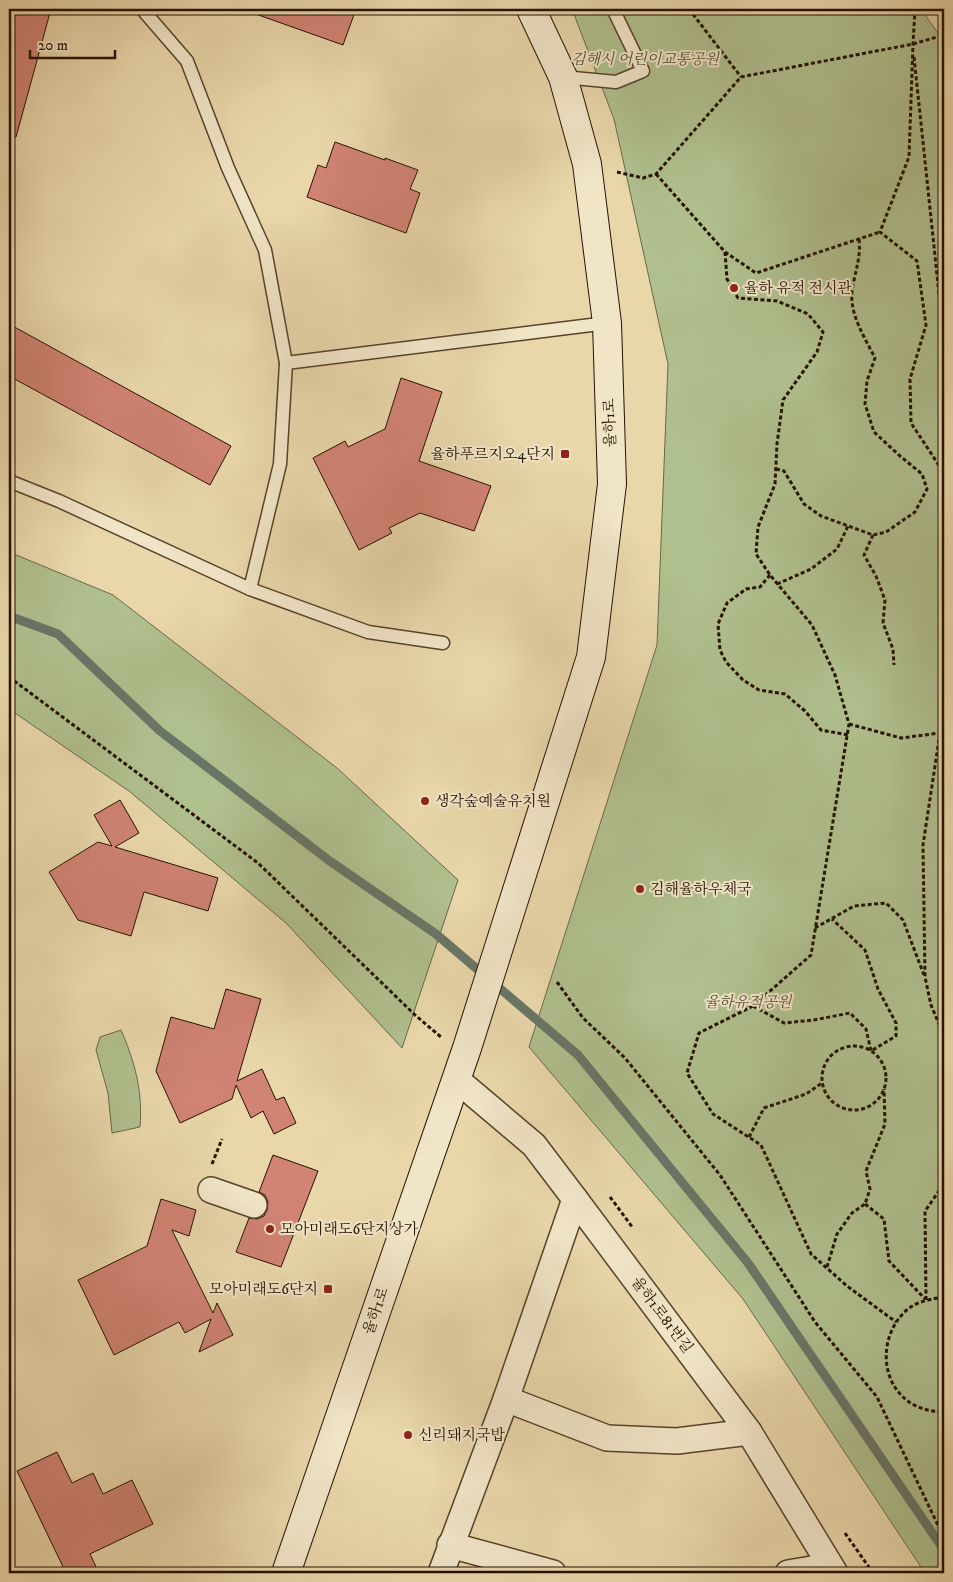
<svg xmlns="http://www.w3.org/2000/svg" width="953" height="1582" viewBox="0 0 953 1582" font-family="'IM FELL DW Pica','Noto Serif KR',serif">
  <style>
    .green { fill: #b0bf8e; stroke: #6a6847 }
    .lines { fill: none; stroke-linecap: round; stroke-linejoin: round }
    .stream { stroke: #697667; stroke-width: 9 }
    .building { fill: #d18374; stroke: #251200 }
    .lane-casing { stroke: #56432a; stroke-width: 15 }
    .street-casing { stroke: #56432a; stroke-width: 28 }
    .secondary-casing { stroke: #251200; stroke-width: 30 }
    .path { stroke: #251200; stroke-width: 3; stroke-dasharray: 4 2.5; stroke-linecap: butt }
    .lane { stroke: #f1e5c8; stroke-width: 12 }
    .street { stroke: #f1e5c8; stroke-width: 25 }
    .secondary { stroke: #f1e5c8; stroke-width: 28 }
    .poi-dot { fill: #8f2418; stroke: #f1e5c8; stroke-width: 2 }
    .labels { text-anchor: middle; dominant-baseline: central; stroke-width: 4; stroke-linejoin: round; paint-order: stroke }
    .park-label { font-size: 15px; font-style: italic; fill: #564f32; stroke: #f1e5c8 }
    .poi-label { font-size: 15px; fill: #251200; stroke: #f1e5c8; text-anchor: start }
    .street-label { font-size: 15px; fill: #251200; stroke: #f1e5c8 }
  </style>
  <rect width="100%" height="100%" fill="#e9d7aa"/>
  <filter id="stains"><feTurbulence type="fractalNoise" baseFrequency=".004" numOctaves="4"/><feColorMatrix values="0 0 0 0 .2 0 0 0 0 .09 0 0 0 0 .02 0 0 0 .5 -.17"/></filter>
  <radialGradient id="worn" r=".72"><stop offset=".6" stop-color="#630" stop-opacity="0"/><stop offset="1" stop-color="#630" stop-opacity=".3"/></radialGradient>
  <!-- green -->
  <g class="green">
    <polygon points="572,9 921,9 944,42 944,1573 925,1573 743,1299 529,1047 657,645 668,364 614,119"/>
    <polygon points="9,552 113,595 337,768 458,880 402,1048 286,923 129,791 9,709"/>
    <path d="M 121,1030 C 135,1062 143,1092 140,1127 L 112,1133 L 108,1093 L 96,1050 L 100,1037 Z"/>
  </g>
  <g class="lines">
    <!-- stream -->
    <polyline class="stream" points="9,616 58,634 160,731 331,862 436,934 578,1055 748,1263 944,1550"/>
  </g>
  <!-- building -->
  <g class="building">
    <polygon points="9,9 51,9 16,137 9,136"/>
    <polygon points="250,9 356,9 343,45 250,12"/>
    <polygon points="335,142 385,160 385,158 418,170 410,189 420,193 406,233 307,197 318,165 326,168"/>
    <polygon points="9,324 231,446 210,485 9,376"/>
    <polygon points="401,378 442,392 419,461 491,486 474,531 420,513 389,528 392,533 359,550 313,458 345,441 348,447 385,429"/>
    <polygon points="120,800 139,833 115,847 218,878 208,911 144,892 131,936 78,920 49,872 98,842 112,846 94,815"/>
    <polygon points="226,989 261,999 237,1081 262,1069 276,1100 284,1097 296,1123 274,1134 263,1111 251,1118 236,1085 232,1099 180,1123 156,1071 171,1017 214,1029"/>
    <polygon points="273,1155 318,1171 281,1267 236,1252 249,1218 257,1219 264,1216 267,1210 268,1202 265,1195 259,1192"/>
    <polygon points="161,1199 196,1210 189,1236 172,1230 213,1313 217,1303 233,1335 199,1352 211,1319 185,1333 179,1322 114,1355 78,1280 147,1246"/>
    <polygon points="57,1452 72,1483 93,1473 103,1494 132,1480 153,1524 90,1554 99,1573 66,1573 17,1471"/>
  </g>
  <g class="lines">
    <defs>
      <g id="lane">
        <polyline points="142,9 187,61 228,168 265,250 286,363"/>
        <polyline points="563,77 616,82 643,71 613,9"/>
        <polyline points="9,481 59,501 250,589 368,632 443,643"/>
        <polyline points="250,589 280,464 286,363 607,323"/>
      </g>
      <g id="street">
        <polyline points="456,1079 534,1145 575,1199 749,1432 835,1573"/>
        <polyline points="211,1190 254,1205"/>
        <polyline points="506,1399 607,1438 677,1441 749,1432"/>
        <polyline points="450,1545 553,1573"/>
        <polyline points="441,1573 506,1399 575,1199"/>
        <polyline points="788,1573 829,1566"/>
      </g>
      <polyline id="secondary" points="286,1573 467,1048 591,657 612,484 607,323 587,164 563,77 531,9"/>
    </defs>
    <!-- lane casing -->
    <use href="#lane" class="lane-casing"/>
    <!-- street casing -->
    <use href="#street" class="street-casing"/>
    <!-- secondary casing -->
    <use href="#secondary" class="secondary-casing"/>
    <!-- path -->
    <g class="path">
      <polyline points="689,9 741,77"/>
      <polyline points="915,9 913,44 909,157 880,232 917,261 926,325 910,379 911,423 944,473"/>
      <polyline points="914,57 944,341"/>
      <polyline points="617,172 643,178 656,174 741,77 913,44 944,35"/>
      <polyline points="656,174 725,252 756,273 880,232"/>
      <polyline points="725,252 727,279 738,298 777,301 808,314 823,332 817,352 783,400 777,444 775,484 758,527 756,554 770,575 812,625 835,675 849,724 811,955 753,1006 699,1033 687,1073 713,1114 761,1145 811,1254 847,1286 896,1322"/>
      <path d="M 776,469 L 784,471 L 804,504 L 821,516 L 873,535 L 886,532 L 915,512 L 927,489 L 922,474 L 900,456 L 874,432 L 865,404 L 867,381 L 875,358 C 864,336 847,311 853,285 C 856,269 861,256 859,239"/>
      <polyline points="873,535 864,555 876,576 885,600 883,623 893,649 894,665"/>
      <polyline points="770,575 760,587 746,589 727,603 718,624 720,650 726,662 743,680 759,690 785,694 805,711 821,730 848,735"/>
      <polyline points="777,584 811,569 837,549 848,526"/>
      <polyline points="9,677 258,863 415,1015 441,1037"/>
      <polyline points="849,724 901,738 940,733"/>
      <polyline points="944,728 940,733 923,845 925,977 931,1005 944,1036"/>
      <polyline points="815,928 854,906 886,903 903,920 924,975"/>
      <polyline points="557,982 583,1018 625,1058 720,1175 815,1322 877,1397 944,1538"/>
      <polyline points="753,1006 784,1023 814,1020 850,1013 866,1029 871,1051 896,1036 896,1023 878,989 865,950 832,919"/>
      <circle cx="854" cy="1078" r="32"/>
      <polyline points="749,1137 764,1108 806,1094 822,1083"/>
      <polyline points="212,1164 222,1139"/>
      <polyline points="610,1197 633,1228"/>
      <polyline points="865,1204 884,1219 889,1261 925,1299"/>
      <polyline points="827,1267 837,1234 852,1213 865,1204 870,1189 866,1171 885,1124 884,1089"/>
      <path d="M 944,1297 C 932,1299 918,1301 908,1309 C 878,1334 878,1385 914,1405 C 924,1410 934,1412 944,1412"/>
      <polyline points="926,1300 925,1211 944,1184"/>
      <polyline points="845,1533 873,1573"/>
    </g>
    <!-- lane -->
    <use href="#lane" class="lane"/>
    <!-- street -->
    <use href="#street" class="street"/>
    <!-- secondary -->
    <use href="#secondary" class="secondary"/>
  </g>
  <!-- markers -->
  <g class="poi-dot">
    <circle cx="734" cy="288" r="5"/>
    <rect x="560" y="449" width="10" height="10" rx="2.5"/>
    <circle cx="425" cy="801" r="5"/>
    <circle cx="640" cy="889" r="5"/>
    <circle cx="270" cy="1229" r="5"/>
    <rect x="323" y="1284" width="10" height="10" rx="2.5"/>
    <circle cx="408" cy="1435" r="5"/>
  </g>
  <g class="labels">
    <!-- park labels -->
    <g class="park-label">
      <text x="645" y="59">김해시 어린이교통공원</text>
      <text x="748" y="1002">율하유적공원</text>
    </g>
    <!-- poi labels -->
    <g class="poi-label">
      <text x="744" y="288">율하 유적 전시관</text>
      <text x="555" y="454" text-anchor="end">율하푸르지오4단지</text>
      <text x="435" y="801">생각숲예술유치원</text>
      <text x="650" y="889">김해율하우체국</text>
      <text x="280" y="1229">모아미래도6단지상가</text>
      <text x="318" y="1289" text-anchor="end">모아미래도6단지</text>
      <text x="418" y="1435">신리돼지국밥</text>
    </g>
    <!-- street labels -->
    <g class="street-label">
      <text transform="translate(610 423) rotate(-92)">율하1로</text>
      <text transform="translate(376 1311) rotate(-71)">율하1로</text>
      <text transform="translate(662 1315) rotate(53)">율하1로81번길</text>
    </g>
  </g>
  <!-- margin -->
  <rect width="953" height="1582" fill="none" stroke="#e9d7aa" stroke-width="30"/>
  <rect x="10" y="10" width="933" height="1562" fill="none" stroke="#251200" stroke-width="2.5"/>
  <rect x="15" y="15" width="923" height="1552" fill="none" stroke="#251200"/>
  <!-- scale -->
  <path d="M30 50v8h85v-8" fill="none" stroke="#251200" stroke-width="2.5"/>
  <text x="38" y="50" font-size="15" fill="#251200" stroke="#f1e5c8" stroke-width="4" paint-order="stroke">20 m</text>
  <rect width="100%" height="100%" filter="url(#stains)"/>
  <rect width="100%" height="100%" fill="url(#worn)"/>
</svg>
